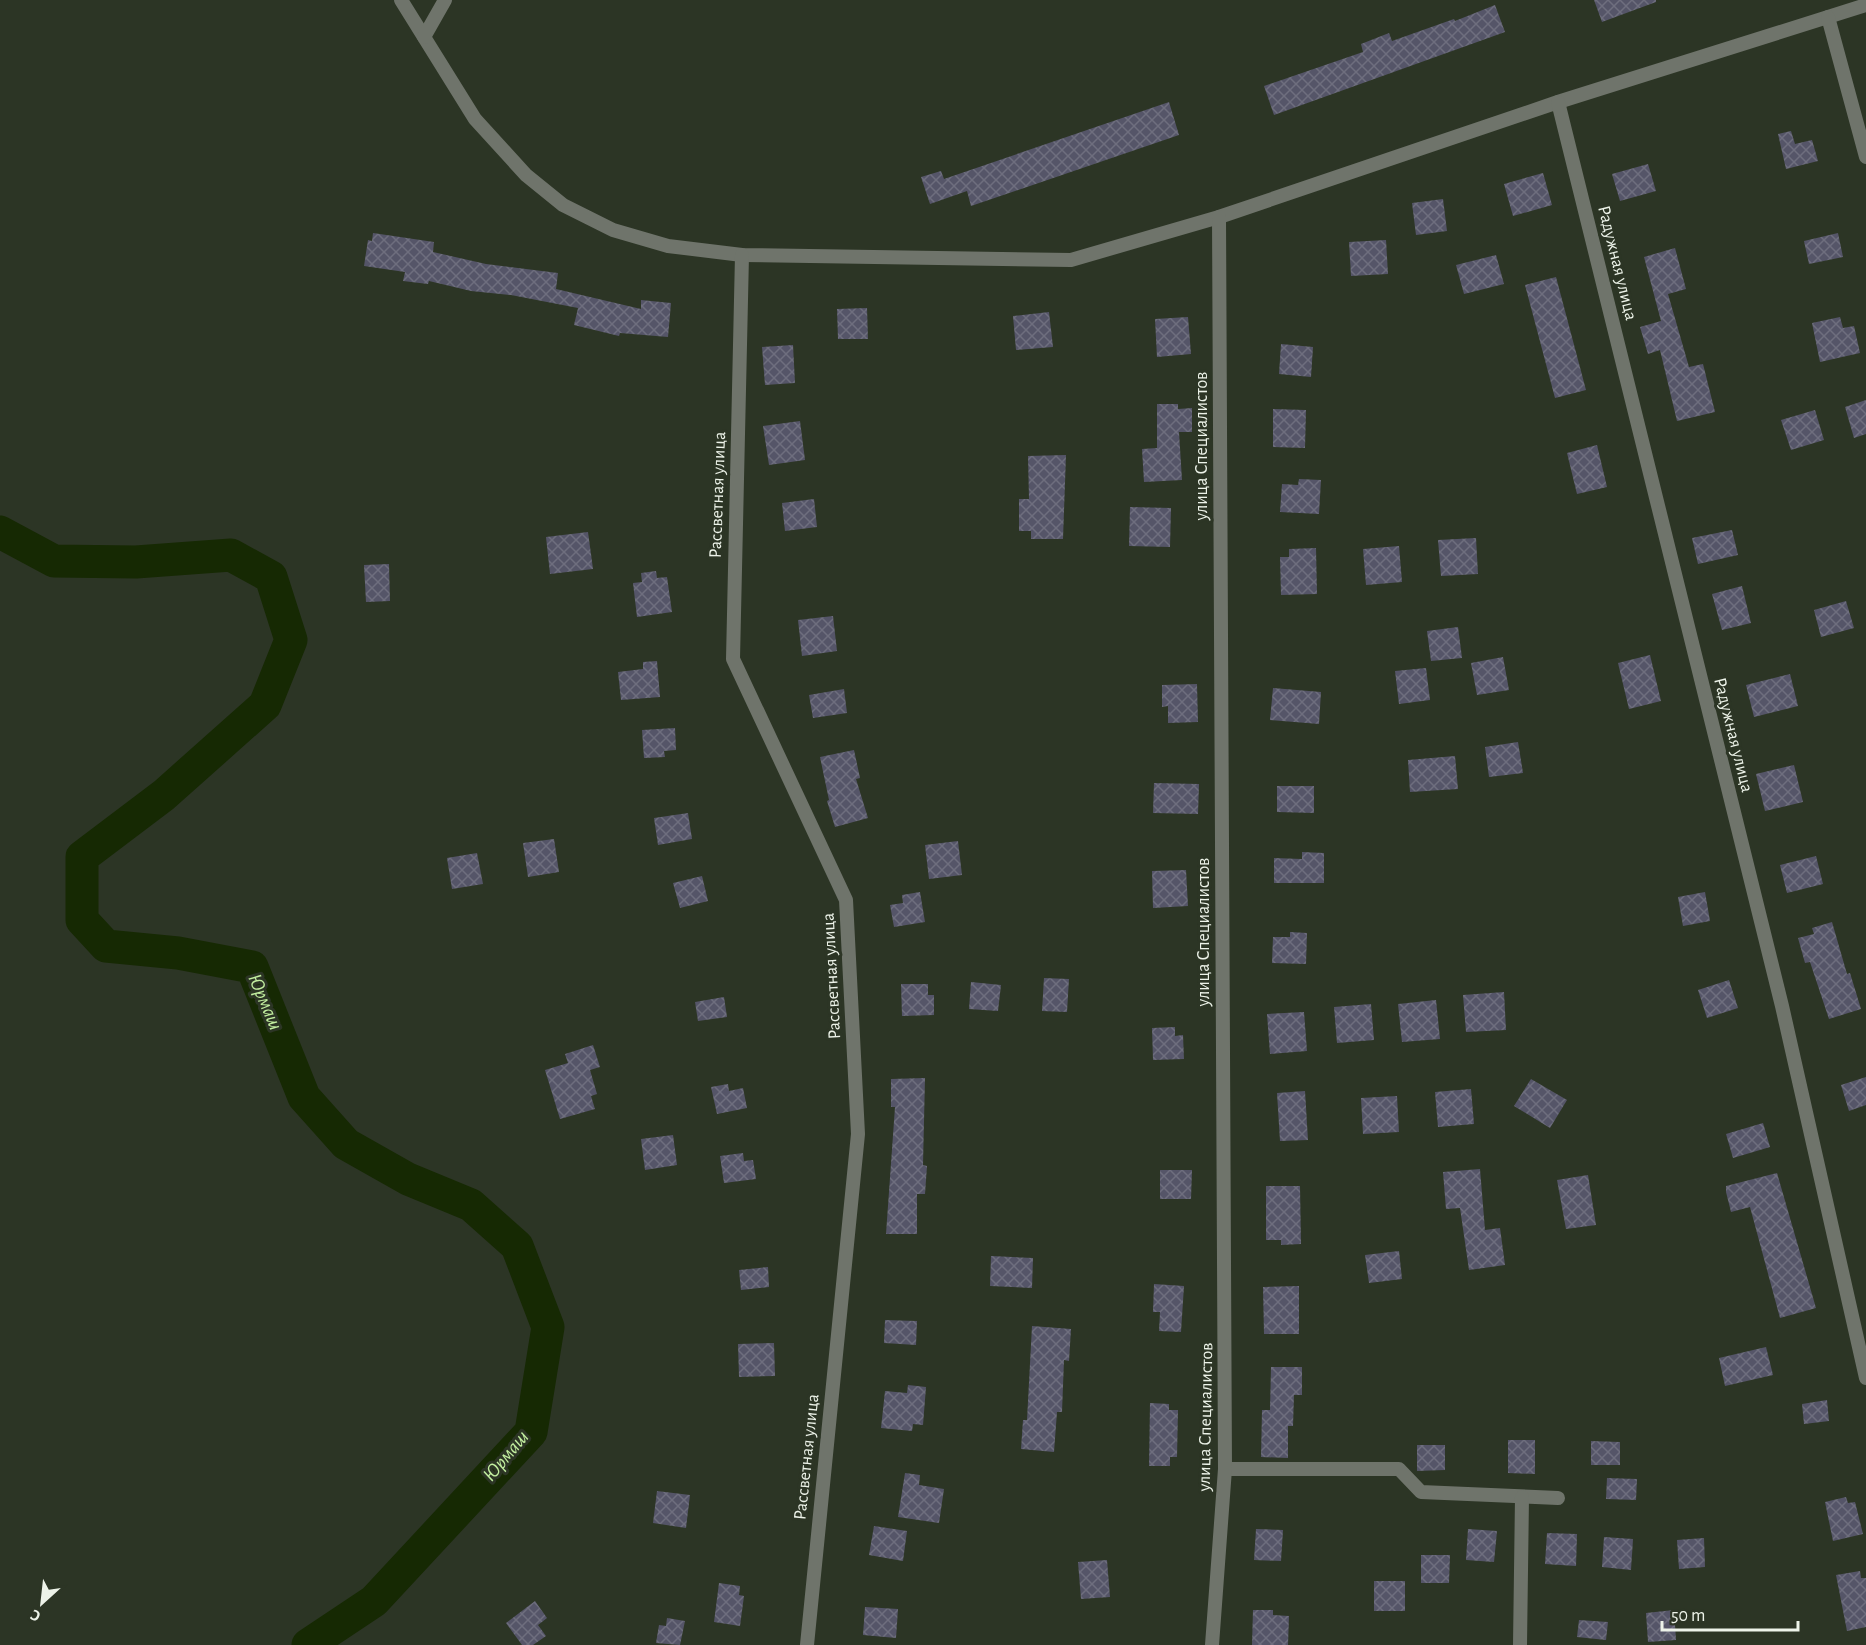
<svg xmlns="http://www.w3.org/2000/svg" width="1866" height="1645" viewBox="0 0 1866 1645" font-family="'Alegreya Sans',sans-serif">
  <style>
    .lines { fill: none; stroke-linecap: round; stroke-linejoin: round }
    .river { stroke: #162903; stroke-width: 33 }
    .building { fill: url(#building-cross-hatch) }
    .minor { stroke: #6f746b; stroke-width: 14 }
    .labels { text-anchor: middle; dominant-baseline: central; stroke-width: 6; stroke-linejoin: round; paint-order: stroke }
    .street-label { font-size: 18px; fill: #edf3e9; stroke: #2c3525 }
    .water-label { font-size: 20px; font-style: italic; fill: #c3efa0; stroke: #2c3525 }
  </style>
  <defs>
    <pattern id="building-cross-hatch" width="8" height="8" patternUnits="userSpaceOnUse" patternTransform="scale(1.5)"><rect width="8" height="8" fill="#555568"/><path d="M0 0l8 8M0 8l8-8" fill="none" stroke="#6e6e7e"/></pattern>
  </defs>
  <rect width="100%" height="100%" fill="#2c3525"/>
  <g class="lines">
    <!-- river -->
    <polyline class="river" points="0,532 54,561 136,562 231,555 271,577 291,640 265,705 164,795 82,857 82,920 106,946 178,953 252,967 304,1097 346,1144 408,1179 471,1205 517,1246 548,1327 531,1432 374,1601 308,1645"/>
  </g>
  <!-- building -->
  <g class="building">
    <polygon points="1594,0 1656,0 1656,2 1602,22"/>
    <polygon points="1495,5 1505,32 1274,115 1264,86 1363,52 1361,44 1389,33 1392,41 1454,19 1455,21"/>
    <polygon points="1169,102 1179,135 971,206 967,191 930,204 921,177 941,171 944,179"/>
    <polygon points="1791,131 1795,144 1812,140 1818,161 1786,169 1778,134"/>
    <polygon points="1648,164 1656,191 1620,201 1612,174"/>
    <polygon points="1543,173 1552,205 1513,216 1504,184"/>
    <polygon points="1443,199 1447,231 1416,235 1412,203"/>
    <polygon points="373,233 434,242 433,252 486,264 558,273 556,289 641,309 641,300 671,303 668,337 620,333 619,336 574,325 578,308 511,295 471,291 429,281 428,284 403,281 405,272 364,266 368,240 372,241"/>
    <polygon points="1838,233 1843,257 1809,264 1804,241"/>
    <polygon points="1386,240 1388,274 1351,276 1349,242"/>
    <polygon points="1675,248 1686,289 1668,294 1689,367 1703,364 1715,412 1677,421 1660,350 1648,354 1640,327 1661,321 1644,257"/>
    <polygon points="1496,255 1504,284 1464,294 1456,265"/>
    <polygon points="1556,277 1586,390 1555,398 1525,285"/>
    <polygon points="867,308 868,339 838,339 837,309"/>
    <polygon points="1049,312 1053,347 1016,350 1013,316"/>
    <polygon points="1188,317 1191,354 1157,357 1155,319"/>
    <polygon points="1840,317 1843,328 1854,326 1860,353 1820,362 1812,323"/>
    <polygon points="1281,344 1313,347 1311,377 1279,374"/>
    <polygon points="793,345 795,383 765,385 762,347"/>
    <polygon points="1866,400 1866,434 1854,438 1845,407"/>
    <polygon points="1157,404 1178,404 1178,409 1192,408 1192,432 1179,432 1182,480 1144,482 1142,449 1157,448"/>
    <polygon points="1273,409 1306,410 1305,448 1273,447"/>
    <polygon points="1815,410 1824,440 1791,450 1781,420"/>
    <polygon points="800,421 805,460 769,465 763,426"/>
    <polygon points="1597,445 1607,487 1577,494 1567,453"/>
    <polygon points="1066,455 1063,539 1031,539 1031,531 1019,531 1019,499 1029,499 1028,456"/>
    <polygon points="1299,479 1321,480 1319,514 1280,512 1282,484 1298,485"/>
    <polygon points="814,499 817,527 785,531 782,503"/>
    <polygon points="1130,507 1171,508 1170,547 1129,546"/>
    <polygon points="1732,530 1738,555 1698,564 1692,538"/>
    <polygon points="588,532 593,569 550,574 546,537"/>
    <polygon points="1476,538 1478,574 1441,576 1438,540"/>
    <polygon points="1399,546 1402,582 1366,585 1363,549"/>
    <polygon points="1316,548 1317,594 1281,595 1280,557 1289,557 1289,549"/>
    <polygon points="389,564 390,601 366,602 364,565"/>
    <polygon points="656,571 657,578 667,577 672,612 637,617 633,583 642,582 641,573"/>
    <polygon points="1742,586 1751,623 1722,630 1712,594"/>
    <polygon points="1846,601 1854,628 1821,637 1814,610"/>
    <polygon points="833,616 837,651 802,656 798,620"/>
    <polygon points="1458,627 1462,658 1431,661 1427,631"/>
    <polygon points="1650,655 1661,701 1629,709 1618,663"/>
    <polygon points="1503,657 1509,690 1477,695 1471,663"/>
    <polygon points="657,661 660,697 621,700 618,672 643,669 643,662"/>
    <polygon points="1426,668 1430,700 1399,704 1395,671"/>
    <polygon points="1790,674 1798,706 1754,717 1746,685"/>
    <polygon points="1197,684 1198,722 1168,723 1168,706 1162,707 1162,685"/>
    <polygon points="1273,688 1321,692 1319,724 1270,720"/>
    <polygon points="844,689 847,713 813,718 809,695"/>
    <polygon points="675,728 676,750 664,751 665,757 644,758 642,730"/>
    <polygon points="1518,742 1523,773 1489,777 1485,747"/>
    <polygon points="854,750 860,778 856,779 868,818 835,827 827,801 829,800 820,757"/>
    <polygon points="1455,756 1458,789 1410,792 1408,760"/>
    <polygon points="1794,765 1803,802 1765,811 1756,774"/>
    <polygon points="1154,783 1199,784 1198,814 1153,813"/>
    <polygon points="1277,786 1314,786 1314,813 1277,812"/>
    <polygon points="688,813 692,839 658,845 654,818"/>
    <polygon points="554,839 559,872 528,877 523,843"/>
    <polygon points="958,841 962,875 929,879 925,845"/>
    <polygon points="1302,852 1324,853 1324,883 1274,883 1274,858 1302,859"/>
    <polygon points="477,853 483,884 452,889 447,858"/>
    <polygon points="1816,856 1823,884 1787,893 1780,865"/>
    <polygon points="1186,870 1188,906 1153,908 1152,871"/>
    <polygon points="702,876 708,901 680,908 673,883"/>
    <polygon points="920,892 925,922 894,927 890,905 903,903 902,895"/>
    <polygon points="1705,892 1710,921 1683,926 1678,897"/>
    <polygon points="1832,922 1847,974 1850,973 1861,1009 1829,1019 1810,962 1805,963 1798,938 1814,934 1812,928"/>
    <polygon points="1290,932 1307,933 1306,964 1272,963 1273,937 1290,937"/>
    <polygon points="1044,978 1069,979 1067,1012 1042,1011"/>
    <polygon points="1729,980 1738,1008 1707,1018 1698,990"/>
    <polygon points="971,982 1001,985 998,1011 969,1009"/>
    <polygon points="901,984 928,984 928,995 934,995 934,1015 902,1016"/>
    <polygon points="1504,992 1506,1030 1466,1032 1463,995"/>
    <polygon points="724,997 727,1017 698,1021 695,1002"/>
    <polygon points="1436,1000 1440,1039 1402,1042 1398,1004"/>
    <polygon points="1371,1004 1374,1040 1337,1043 1334,1007"/>
    <polygon points="1304,1012 1307,1051 1270,1054 1267,1014"/>
    <polygon points="1175,1027 1175,1036 1183,1035 1184,1059 1153,1060 1152,1028"/>
    <polygon points="593,1045 600,1067 590,1070 597,1094 591,1096 595,1109 560,1119 545,1070 568,1063 565,1054"/>
    <polygon points="1866,1077 1866,1105 1849,1111 1841,1085"/>
    <polygon points="925,1078 923,1165 927,1166 925,1194 917,1194 917,1234 886,1234 895,1107 891,1107 891,1079"/>
    <polygon points="1531,1079 1567,1100 1550,1128 1514,1106"/>
    <polygon points="728,1084 729,1091 743,1088 747,1108 717,1114 711,1087"/>
    <polygon points="1471,1089 1474,1124 1438,1127 1435,1092"/>
    <polygon points="1305,1091 1308,1140 1280,1141 1277,1093"/>
    <polygon points="1397,1096 1399,1132 1363,1134 1361,1098"/>
    <polygon points="1763,1123 1770,1147 1733,1158 1726,1134"/>
    <polygon points="673,1135 677,1165 645,1170 641,1139"/>
    <polygon points="743,1153 744,1161 753,1160 756,1179 724,1183 720,1156"/>
    <polygon points="1480,1169 1485,1230 1500,1228 1505,1265 1469,1270 1460,1208 1446,1209 1443,1172"/>
    <polygon points="1160,1170 1192,1170 1191,1199 1160,1199"/>
    <polygon points="1777,1173 1816,1308 1780,1318 1750,1207 1731,1212 1726,1192 1726,1186"/>
    <polygon points="1588,1175 1596,1225 1566,1229 1557,1180"/>
    <polygon points="1266,1186 1300,1186 1301,1244 1281,1245 1281,1240 1266,1240"/>
    <polygon points="1399,1251 1402,1279 1369,1283 1365,1255"/>
    <polygon points="991,1256 1033,1258 1032,1288 990,1286"/>
    <polygon points="768,1267 769,1287 741,1290 739,1270"/>
    <polygon points="1154,1284 1184,1286 1181,1332 1159,1331 1160,1312 1153,1312"/>
    <polygon points="1299,1286 1299,1334 1264,1334 1263,1287"/>
    <polygon points="885,1320 917,1321 916,1345 884,1343"/>
    <polygon points="1032,1326 1071,1329 1069,1361 1064,1360 1062,1412 1057,1412 1054,1452 1021,1449 1023,1420 1027,1420"/>
    <polygon points="774,1343 775,1376 739,1377 738,1344"/>
    <polygon points="1766,1347 1773,1375 1725,1386 1719,1358"/>
    <polygon points="1271,1367 1302,1367 1302,1395 1294,1395 1293,1426 1288,1426 1288,1458 1261,1457 1262,1410 1270,1410"/>
    <polygon points="908,1385 926,1387 923,1425 913,1424 912,1431 881,1428 885,1391 907,1393"/>
    <polygon points="1827,1400 1829,1421 1804,1424 1802,1404"/>
    <polygon points="1150,1403 1169,1404 1169,1410 1178,1410 1177,1457 1170,1457 1170,1466 1149,1466"/>
    <polygon points="1508,1440 1535,1440 1535,1474 1508,1473"/>
    <polygon points="1591,1441 1620,1442 1620,1465 1591,1465"/>
    <polygon points="1417,1445 1445,1445 1445,1470 1417,1471"/>
    <polygon points="905,1473 920,1475 919,1485 944,1489 939,1523 898,1517"/>
    <polygon points="1607,1478 1637,1479 1636,1500 1606,1499"/>
    <polygon points="657,1491 690,1495 686,1528 653,1523"/>
    <polygon points="1846,1497 1848,1503 1855,1502 1863,1534 1833,1541 1825,1502"/>
    <polygon points="874,1526 907,1531 903,1561 869,1555"/>
    <polygon points="1256,1529 1283,1530 1281,1561 1254,1560"/>
    <polygon points="1468,1529 1497,1531 1494,1562 1466,1560"/>
    <polygon points="1547,1533 1577,1534 1576,1566 1545,1564"/>
    <polygon points="1604,1537 1633,1539 1631,1570 1602,1567"/>
    <polygon points="1704,1538 1705,1567 1679,1569 1677,1540"/>
    <polygon points="1421,1555 1450,1555 1449,1583 1421,1583"/>
    <polygon points="1107,1560 1110,1597 1081,1599 1078,1562"/>
    <polygon points="1860,1571 1861,1578 1866,1578 1866,1627 1847,1631 1836,1575"/>
    <rect x="1374" y="1581" width="31" height="30"/>
    <polygon points="719,1583 740,1586 739,1595 744,1596 740,1626 714,1622"/>
    <polygon points="535,1601 547,1618 538,1625 546,1636 533,1645 522,1645 506,1623"/>
    <polygon points="865,1607 898,1609 896,1638 863,1635"/>
    <polygon points="1253,1610 1273,1610 1273,1615 1289,1616 1288,1645 1252,1645"/>
    <polygon points="1674,1610 1676,1640 1648,1642 1646,1613"/>
    <polygon points="667,1618 685,1621 680,1645 656,1643 659,1625 666,1626"/>
    <polygon points="1579,1620 1608,1622 1606,1640 1577,1637"/>
  </g>
  <g class="lines">
    <!-- minor -->
    <g class="minor">
      <polyline points="401,0 475,119 526,175 563,205 613,230 668,246 742,255 1071,260 1219,217 1558,102 1866,5"/>
      <polyline points="1828,17 1866,157"/>
      <polyline points="424,37 445,0"/>
      <polyline points="1558,102 1782,1006 1866,1378"/>
      <polyline points="742,255 733,659 846,900 858,1134 807,1645"/>
      <polyline points="1225,1469 1399,1469 1421,1492 1558,1498"/>
      <polyline points="1212,1645 1225,1469 1219,217"/>
      <polyline points="1520,1645 1522,1497"/>
    </g>
  </g>
  <g class="labels">
    <!-- street labels -->
    <g class="street-label">
      <text transform="translate(1617 263) rotate(76)">Радужная улица</text>
      <text transform="translate(1202 446) rotate(-90)">улица Специалистов</text>
      <text transform="translate(718 495) rotate(-88)">Рассветная улица</text>
      <text transform="translate(1733 735) rotate(76)">Радужная улица</text>
      <text transform="translate(1204 932) rotate(-90)">улица Специалистов</text>
      <text transform="translate(832 976) rotate(-93)">Рассветная улица</text>
      <text transform="translate(1206 1417) rotate(-89)">улица Специалистов</text>
      <text transform="translate(807 1457) rotate(-84)">Рассветная улица</text>
    </g>
    <!-- water labels -->
    <g class="water-label">
      <text transform="translate(265 1002) rotate(67)">Юрмаш</text>
      <text transform="translate(506 1456) rotate(-50)">Юрмаш</text>
    </g>
  </g>
  <!-- north arrow -->
  <g transform="translate(42 1603) rotate(207)" stroke="#2c3525" stroke-width="4.5" paint-order="stroke">
  <path d="M0-4.5L10 22L0 15L-10 22Z" fill="#edf3e9"/>
  <text y="-9" font-size="16" font-weight="bold" text-anchor="middle" fill="#edf3e9">С</text>
  </g>
  <!-- scale -->
  <path d="M1662 1621v9h136v-9" fill="none" stroke="#edf3e9" stroke-width="3"/>
  <text x="1671" y="1621" font-size="18" fill="#edf3e9" stroke="#2c3525" stroke-width="4.5" paint-order="stroke">50 m</text>
</svg>
